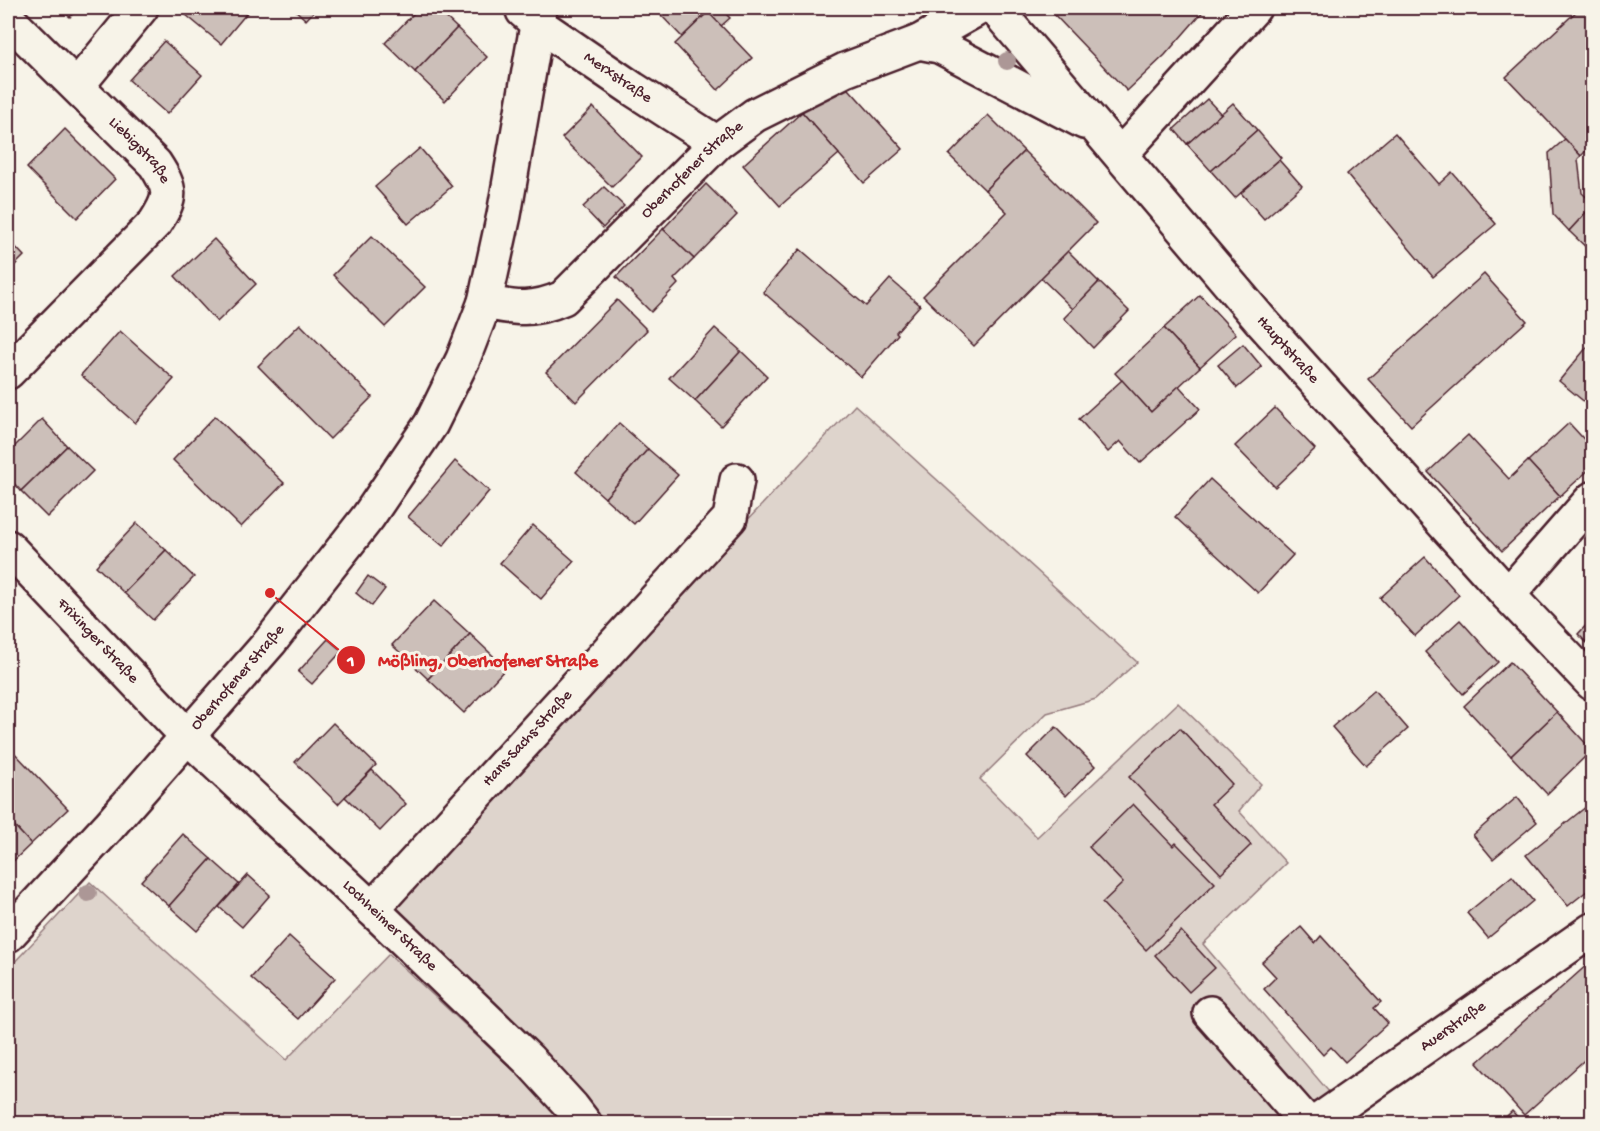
<svg xmlns="http://www.w3.org/2000/svg" width="1600" height="1131" viewBox="0 0 1600 1131" font-family="'Gochi Hand',sans-serif">
  <style>
    .green { fill: #ded4cc; stroke: #947a7c; stroke-width: 1.5 }
    .building { fill: #ccbfb9; stroke: #4a1f2b; stroke-width: 1.5 }
    .lines { fill: none; stroke-linecap: round; stroke-linejoin: round }
    .minor-casing { stroke: #4a1f2b; stroke-width: 38 }
    .minor { stroke: #f7f3e8; stroke-width: 33 }
    .tree { fill: #ac9796 }
    .labels { text-anchor: middle; dominant-baseline: central; stroke-width: 6; stroke-linejoin: round; paint-order: stroke }
    .street-label { font-size: 16px; fill: #4a1f2b; stroke: #f7f3e8 }
    .leader { fill: none; stroke: #d62828; stroke-width: 2 }
    .callout-dot { fill: #d62828; stroke: #f7f3e8; stroke-width: 2 }
    .mark-label { font-size: 18px; text-anchor: middle; font-weight: bold; fill: #fff }
    .callout-label { font-size: 18px; text-anchor: middle; font-weight: bold; fill: #d62828; stroke: #f7f3e8; stroke-width: 6; stroke-linejoin: round; paint-order: stroke }
  </style>
  <rect width="100%" height="100%" fill="#f7f3e8"/>
  <filter id="ink" filterUnits="userSpaceOnUse"><feTurbulence type="fractalNoise" baseFrequency=".0167" numOctaves="2"/><feDisplacementMap in="SourceGraphic" scale="12" xChannelSelector="R" yChannelSelector="G"/><feConvolveMatrix kernelMatrix="1 2 1 2 8 2 1 2 1" color-interpolation-filters="sRGB"/></filter>
  <g filter="url(#ink)">
    <!-- green -->
    <g class="green">
      <polygon points="855,405 1137,662 1096,699 1047,713 980,779 1037,837 1178,703 1261,784 1239,811 1286,863 1203,944 1330,1093 1286,1124 605,1123 569,1077 395,907 729,540"/>
      <polygon points="90,882 286,1060 389,954 536,1091 563,1123 8,1124 8,969"/>
    </g>
    <!-- building -->
    <g class="building">
      <polygon points="58,8 78,8 70,17"/>
      <polygon points="192,8 251,8 221,44 186,15"/>
      <polygon points="293,8 317,8 306,20"/>
      <polygon points="419,8 436,8 457,28 415,72 385,43"/>
      <polygon points="654,8 667,8 660,14"/>
      <polygon points="667,8 720,8 730,18 721,26 708,12 682,37 660,14"/>
      <polygon points="1048,8 1206,8 1165,55 1127,91"/>
      <polygon points="1580,8 1592,8 1592,145 1581,156 1506,77"/>
      <polygon points="708,12 752,58 718,90 675,44"/>
      <polygon points="457,28 487,57 445,101 415,72"/>
      <polygon points="164,41 202,75 167,114 129,80"/>
      <polygon points="840,79 903,149 864,183 802,112"/>
      <polygon points="1207,99 1221,114 1187,144 1174,129"/>
      <polygon points="1233,103 1257,130 1211,171 1187,144"/>
      <polygon points="593,107 642,157 612,187 562,138"/>
      <polygon points="802,112 839,154 780,206 743,165"/>
      <polygon points="988,115 1024,151 985,190 949,155"/>
      <polygon points="65,129 115,179 77,218 27,168"/>
      <polygon points="1257,130 1281,158 1235,198 1211,171"/>
      <polygon points="1395,133 1439,184 1452,172 1496,224 1433,277 1347,174"/>
      <polygon points="1565,139 1581,156 1578,159 1582,193 1592,202 1592,206 1569,231 1553,214 1549,153"/>
      <polygon points="420,148 452,186 408,224 375,187"/>
      <polygon points="1024,151 1096,223 974,346 923,296 1007,212 985,190"/>
      <polygon points="1279,160 1302,186 1264,219 1241,193"/>
      <polygon points="706,184 737,215 694,259 663,229"/>
      <polygon points="604,187 624,206 603,228 583,207"/>
      <polygon points="1592,206 1592,253 1569,231"/>
      <polygon points="663,229 694,259 674,279 678,284 651,312 616,277"/>
      <polygon points="372,236 425,287 385,327 333,275"/>
      <polygon points="8,239 24,256 8,272"/>
      <polygon points="214,239 256,284 217,322 175,276"/>
      <polygon points="800,249 866,306 890,279 920,305 896,332 898,334 861,377 763,292"/>
      <polygon points="1068,251 1099,282 1073,309 1041,278"/>
      <polygon points="1484,274 1527,321 1411,426 1368,379"/>
      <polygon points="1099,282 1129,311 1093,348 1064,318"/>
      <polygon points="1200,295 1236,334 1200,367 1164,328"/>
      <polygon points="617,300 647,330 576,402 546,372"/>
      <polygon points="300,324 372,397 330,439 258,366"/>
      <polygon points="715,328 741,351 695,401 669,378"/>
      <polygon points="1164,328 1200,367 1151,412 1115,373"/>
      <polygon points="120,331 174,379 135,423 81,375"/>
      <polygon points="1243,344 1262,367 1237,388 1218,365"/>
      <polygon points="1587,347 1592,352 1592,398 1587,404 1559,381"/>
      <polygon points="741,351 767,376 721,426 695,401"/>
      <polygon points="1122,380 1151,412 1179,386 1200,409 1140,463 1120,441 1108,452 1079,419"/>
      <polygon points="1275,408 1315,449 1275,487 1235,446"/>
      <polygon points="215,416 284,483 241,527 173,460"/>
      <polygon points="42,419 67,446 21,491 8,477 8,453"/>
      <polygon points="619,423 648,449 605,498 576,472"/>
      <polygon points="1569,423 1592,448 1592,467 1560,496 1528,461"/>
      <polygon points="1468,435 1509,479 1528,461 1560,496 1502,551 1428,472"/>
      <polygon points="67,446 93,471 47,517 21,491"/>
      <polygon points="648,449 678,475 634,524 605,498"/>
      <polygon points="455,461 489,491 443,546 408,517"/>
      <polygon points="1210,479 1293,555 1258,593 1175,517"/>
      <polygon points="137,523 166,550 124,593 96,566"/>
      <polygon points="533,525 574,561 541,599 500,563"/>
      <polygon points="166,550 194,577 153,620 124,593"/>
      <polygon points="1425,557 1459,595 1415,636 1380,598"/>
      <polygon points="368,576 385,589 372,606 356,593"/>
      <polygon points="434,601 470,634 428,679 392,645"/>
      <polygon points="1592,619 1592,648 1578,634"/>
      <polygon points="1460,620 1498,662 1463,694 1425,652"/>
      <polygon points="470,634 506,668 464,713 428,679"/>
      <polygon points="328,639 342,651 312,684 298,672"/>
      <polygon points="1510,662 1557,712 1511,756 1464,706"/>
      <polygon points="1374,690 1408,729 1366,766 1332,727"/>
      <polygon points="1557,712 1592,750 1547,794 1511,756"/>
      <polygon points="333,723 376,765 338,804 295,762"/>
      <polygon points="1056,727 1095,766 1066,796 1027,756"/>
      <polygon points="1180,728 1232,784 1211,804 1251,845 1221,874 1129,777"/>
      <polygon points="8,746 68,809 31,844 8,819"/>
      <polygon points="372,770 406,804 380,831 345,797"/>
      <polygon points="1517,797 1537,822 1493,859 1473,835"/>
      <polygon points="1592,802 1592,887 1568,906 1526,855"/>
      <polygon points="1133,804 1173,846 1176,843 1215,883 1146,950 1102,903 1123,883 1089,847"/>
      <polygon points="8,819 31,844 8,866"/>
      <polygon points="183,834 211,859 169,906 141,881"/>
      <polygon points="211,859 239,884 197,931 169,906"/>
      <polygon points="248,875 270,895 242,927 219,907"/>
      <polygon points="1512,876 1533,901 1488,938 1467,913"/>
      <polygon points="1301,927 1315,943 1321,936 1381,1002 1374,1008 1388,1023 1345,1062 1331,1047 1323,1055 1264,989 1276,977 1262,962"/>
      <polygon points="1181,931 1215,968 1189,992 1155,955"/>
      <polygon points="289,936 335,978 298,1019 251,978"/>
      <polygon points="1589,963 1592,967 1592,1053 1524,1115 1477,1063"/>
      <polygon points="1512,1111 1524,1124 1499,1124"/>
    </g>
    <g class="lines">
      <defs>
        <g id="minor">
          <path id="s1" d="M 995,8 L 1262,322 L 1508,595 L 1592,683"/>
          <path id="s2" d="M 523,11 L 538,24 L 633,89 L 717,143"/>
          <path id="s3" d="M 8,19 L 155,164 C 172,190 172,197 155,223 L 8,372"/>
          <polyline points="919,42 939,46 1084,122"/>
          <polyline points="77,86 141,8"/>
          <polyline points="1121,154 1254,8"/>
          <path id="s4" d="M 485,302 C 516,309 533,311 563,298 L 717,143 L 755,115 L 845,70 L 919,42 L 979,8"/>
          <path id="s5" d="M 8,547 L 188,737 L 372,909 L 529,1060 L 572,1107 L 585,1124"/>
          <polyline points="1508,595 1592,499"/>
          <path id="s6" d="M 372,909 L 730,518 L 737,480"/>
          <path id="s7" d="M 8,935 L 109,826 L 270,642 L 368,517 L 431,424 L 463,359 L 485,302 L 504,215 L 540,8"/>
          <polyline points="1210,1013 1308,1124"/>
          <path id="s8" d="M 1314,1124 L 1592,930"/>
        </g>
      </defs>
      <!-- minor casing -->
      <use href="#minor" class="minor-casing"/>
      <!-- minor -->
      <use href="#minor" class="minor"/>
    </g>
    <!-- trees -->
    <g class="tree">
      <circle cx="1007" cy="61" r="9"/>
      <circle cx="88" cy="893" r="9"/>
    </g>
  </g>
  <g class="labels">
    <!-- street labels -->
    <g class="street-label">
      <text stroke="none"><textPath href="#s2" startOffset="116">Merxstraße</textPath></text>
      <text stroke="none"><textPath href="#s3" startOffset="186">Liebigstraße</textPath></text>
      <text stroke="none"><textPath href="#s4" startOffset="262">Oberhofener Straße</textPath></text>
      <text stroke="none"><textPath href="#s1" startOffset="450">Hauptstraße</textPath></text>
      <text stroke="none"><textPath href="#s5" startOffset="130">Frixinger Straße</textPath></text>
      <text stroke="none"><textPath href="#s7" startOffset="345">Oberhofener Straße</textPath></text>
      <text stroke="none"><textPath href="#s6" startOffset="231">Hans-Sachs-Straße</textPath></text>
      <text stroke="none"><textPath href="#s5" startOffset="538">Lochheimer Straße</textPath></text>
      <text stroke="none"><textPath href="#s8" startOffset="170">Auerstraße</textPath></text>
    </g>
  </g>
  <!-- callouts -->
  <path class="leader" d="M270 593L351 660"/>
  <g class="callout-dot">
    <circle cx="270" cy="593" r="6"/>
    <circle cx="351" cy="660" r="15"/>
  </g>
  <g class="mark-label">
    <text x="351" y="666">1</text>
  </g>
  <g class="callout-label">
    <text x="488" y="666">Mößling, Oberhofener Straße</text>
  </g>
  <!-- margin -->
  <rect width="1600" height="1131" fill="none" stroke="#f7f3e8" stroke-width="30"/>
  <rect x="15" y="15" width="1570" height="1101" fill="none" stroke="#4a1f2b" stroke-width="2" filter="url(#ink)"/>
</svg>
